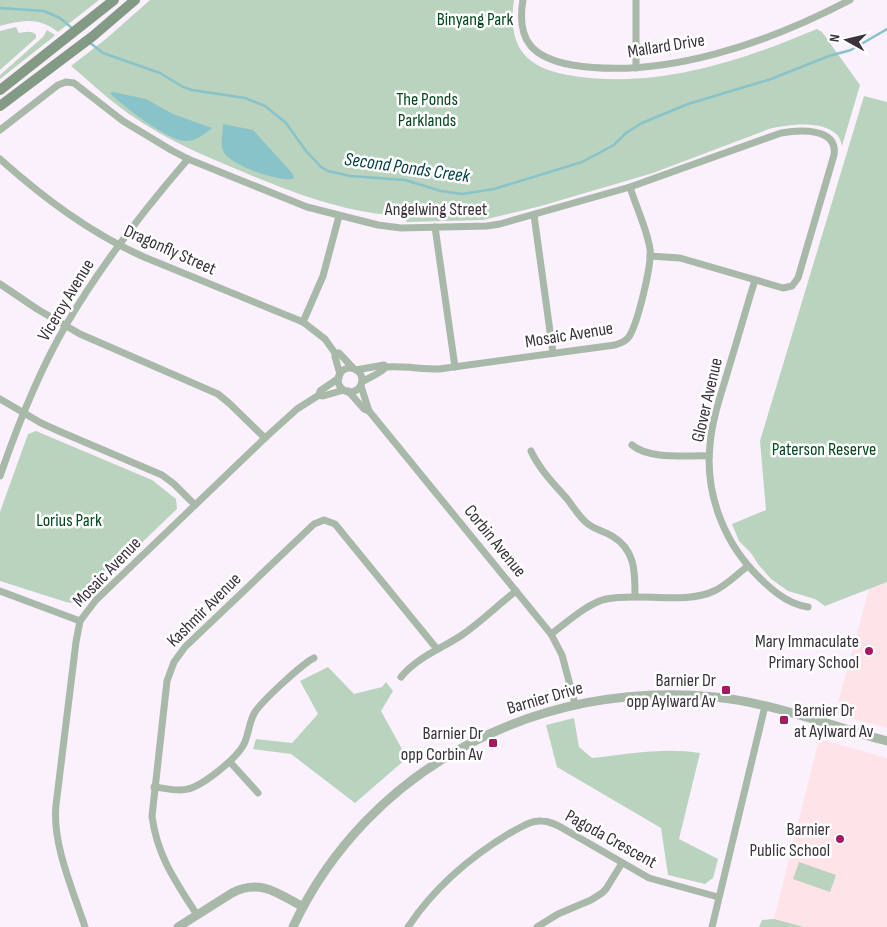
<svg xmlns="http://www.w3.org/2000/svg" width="887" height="927" viewBox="0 0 887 927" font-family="'Sofia Sans Condensed',sans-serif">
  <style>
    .education { fill: #fee3e9 }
    .green { fill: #bad3be }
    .water { fill: #88c3ca }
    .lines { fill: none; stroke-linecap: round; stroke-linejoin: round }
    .stream { stroke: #88c3ca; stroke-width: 2.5 }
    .minor { stroke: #a8b8a9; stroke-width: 7 }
    .tertiary { stroke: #a8b8a9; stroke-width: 9 }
    .secondary { stroke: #839a84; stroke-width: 10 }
    .poi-dot { fill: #a41a62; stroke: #fff; stroke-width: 2 }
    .labels { text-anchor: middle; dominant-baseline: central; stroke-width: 5; stroke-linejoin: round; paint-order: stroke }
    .park-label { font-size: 18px; fill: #05471f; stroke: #fff }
    .street-label { font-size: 18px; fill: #3b323e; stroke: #fff }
    .poi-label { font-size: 18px; fill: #3b323e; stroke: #fff; text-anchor: end }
    .water-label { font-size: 19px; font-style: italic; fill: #074046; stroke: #fff }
  </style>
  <rect width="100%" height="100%" fill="#fbf1fd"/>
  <!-- education -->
  <g class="education">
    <polygon points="887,582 887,728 835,714 869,589"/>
    <polygon points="819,739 887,758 887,927 804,927 774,919"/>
  </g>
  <!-- green -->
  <g class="green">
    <path d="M 0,0 L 99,0 L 58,32 C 39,17 22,20 0,26 Z"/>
    <path d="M 150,0 L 514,0 C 507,49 527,69 574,76 C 658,89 741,61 817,29 L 822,32 L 860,85 L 842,146 C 841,141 839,136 835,133 C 819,120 787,125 769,129 L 653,173 L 541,206 L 483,220 L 406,222 L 405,216 C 349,214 299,195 248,174 C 207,157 166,140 129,114 C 109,100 90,82 71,66 L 107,38 Z"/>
    <path d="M 16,27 L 19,33 C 25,32 32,30 36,35 L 36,38 L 0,70 L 0,31 Z"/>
    <polygon points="47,30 55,35 52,38 0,79 0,75 43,37"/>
    <polygon points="864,96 887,102 887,582 825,606 815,599 788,591 771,579 758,564 751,553 739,541 732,524 766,510 760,441"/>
    <polygon points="36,431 152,480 176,499 177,509 109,574 80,604 66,602 0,581 0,512 28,434"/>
    <polygon points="328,667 354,694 382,687 386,682 393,691 381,711 407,758 355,803 291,754 253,749 256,739 292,743 318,714 300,681"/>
    <path d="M 574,718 L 579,747 L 592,758 C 628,754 665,747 700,753 L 679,839 L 718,859 L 713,878 L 705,884 L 668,875 L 661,828 L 557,767 L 546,725 Z"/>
    <polygon points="799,862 836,875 830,892 793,879"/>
    <polygon points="774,919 804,927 759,927 762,920"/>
  </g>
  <!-- water -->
  <g class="water">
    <path d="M 113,92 L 146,99 L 173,114 L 212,128 C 204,135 194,142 184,141 C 166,139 122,106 110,93 Z"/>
    <path d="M 223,124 L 253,130 L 292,173 L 294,177 L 293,179 C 279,182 229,165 223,151 C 220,143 223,132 223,124 Z"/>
  </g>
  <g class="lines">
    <!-- stream -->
    <g class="stream">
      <polyline points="0,8 44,11 60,18 73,29"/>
      <polyline points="89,42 103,53 160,73 183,87 192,90 245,98 265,106 286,123 306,151 321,167 328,171 350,176 405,180 441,191 462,194 494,189 582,162 614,145 626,133 642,123 688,104 771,79 829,56 851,50 887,29"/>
    </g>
    <!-- minor -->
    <g class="minor">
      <path d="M 523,0 C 516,41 533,58 572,65 C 664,80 770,42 850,0"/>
      <polyline points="636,68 636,0"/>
      <path d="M 0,130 L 58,85 L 66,82 L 74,83 L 123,121 L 171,150 L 188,159 L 307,207 L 378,225 L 401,228 L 487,226 L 500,224 L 630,187 L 781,133 C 799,130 838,127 834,155 L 798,278 L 792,286 L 783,288 L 680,258 L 650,256"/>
      <path d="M 0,159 C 44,198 90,233 144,257 L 303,322 L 325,339 L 335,353 L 339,353 L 353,368"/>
      <polyline points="534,215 553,353"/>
      <polyline points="435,227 455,367"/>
      <path d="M 755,280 C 746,309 738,338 729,367 C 722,392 712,418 710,445 C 705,490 722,538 753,571 C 768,587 786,604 808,607"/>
      <polyline points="0,284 37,309 80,334 218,394 230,404 265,438"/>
      <polyline points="303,322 323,276 339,216"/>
      <polyline points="335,353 335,357 340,374"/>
      <circle cx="350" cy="380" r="12"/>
      <path d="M 356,370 L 384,365 L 386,367 C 404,366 421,369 439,369 L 615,345 C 621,343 627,341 630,335 C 638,321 652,265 650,249 C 647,229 636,207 630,187"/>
      <path d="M 362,382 C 368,378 383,372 386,367"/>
      <polyline points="361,386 369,411"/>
      <polyline points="348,391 364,409 369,411 551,634 562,655 575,704"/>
      <polyline points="319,395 323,396 344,390"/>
      <polyline points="0,399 41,423 61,432 162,475 174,484 195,505"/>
      <path d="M 632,445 C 650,460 687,455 709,456"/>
      <path d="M 531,451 C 539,469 555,485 568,500 C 574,508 580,518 588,524 C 596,530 604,531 612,536 C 636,550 635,573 635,597"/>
      <path d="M 0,476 C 18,424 38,373 66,325 C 101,265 143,211 188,159"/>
      <polyline points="0,591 80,621"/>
      <path d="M 551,634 C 566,623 588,603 606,599 C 639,592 685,605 714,591 C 727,585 737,574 748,566"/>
      <path d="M 401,677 C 417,657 441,649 462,635 C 481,622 498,605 516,591"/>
      <polyline points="230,762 258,793"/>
      <path d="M 154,787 C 165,788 178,792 188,789 C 204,785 237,758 244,744 C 249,734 249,721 255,712 C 263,700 302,664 314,658"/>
      <path d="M 197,915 C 176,882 157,856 152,816 L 167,681 L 174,662 L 185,647 L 314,524 L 324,520 L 335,524 L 437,649"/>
      <path d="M 85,927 C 73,890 52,844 56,805 L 76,642 L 80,621 L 96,600 L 265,438 L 297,409 L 319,395 L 320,391 L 339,378"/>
      <path d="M 408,927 C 434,888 470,857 510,833 C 520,828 530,820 542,821 C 550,821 557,825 564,829 L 649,878 L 718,897"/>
      <polyline points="537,927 558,914 591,900 602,893 606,889 622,863"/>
      <polyline points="712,927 765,706"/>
    </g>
    <!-- tertiary -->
    <g class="tertiary">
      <path d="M 178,927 L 232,893 C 260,878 279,894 303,907"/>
      <path d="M 293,927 C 368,766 542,679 715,697 C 774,703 830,726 887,741"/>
    </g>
    <!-- secondary -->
    <g class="secondary">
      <polyline points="0,90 114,0"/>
      <polyline points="0,106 93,36 135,0"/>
    </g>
  </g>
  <!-- markers -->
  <g class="poi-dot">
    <circle cx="869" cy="651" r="5"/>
    <rect x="721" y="685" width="10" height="10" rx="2.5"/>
    <rect x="779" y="715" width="10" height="10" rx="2.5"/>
    <rect x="488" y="738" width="10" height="10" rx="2.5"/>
    <circle cx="840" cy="839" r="5"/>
  </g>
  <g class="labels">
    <!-- park labels -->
    <g class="park-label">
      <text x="475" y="19">Binyang Park</text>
      <text x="427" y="99">The Ponds<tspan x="427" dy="21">Parklands</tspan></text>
      <text x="824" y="449">Paterson Reserve</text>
      <text x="69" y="520">Lorius Park</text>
    </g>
    <!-- street labels -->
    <g class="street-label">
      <text transform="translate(666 46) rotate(-9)">Mallard Drive</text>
      <text x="436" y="209">Angelwing Street</text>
      <text transform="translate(170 250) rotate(24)">Dragonfly Street</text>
      <text transform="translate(66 300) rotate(-59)">Viceroy Avenue</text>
      <text transform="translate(569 335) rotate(-9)">Mosaic Avenue</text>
      <text transform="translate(707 400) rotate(-77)">Glover Avenue</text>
      <text transform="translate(495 541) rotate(51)">Corbin Avenue</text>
      <text transform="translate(107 572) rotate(-46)">Mosaic Avenue</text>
      <text transform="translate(204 610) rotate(-45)">Kashmir Avenue</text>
      <text transform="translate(545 698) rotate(-16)">Barnier Drive</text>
      <text transform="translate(611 839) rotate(29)">Pagoda Crescent</text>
    </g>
    <!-- poi labels -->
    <g class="poi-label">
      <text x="859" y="641">Mary Immaculate<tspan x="859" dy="21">Primary School</tspan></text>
      <text x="716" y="680">Barnier Dr<tspan x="716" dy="21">opp Aylward Av</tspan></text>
      <text x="794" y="710" text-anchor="start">Barnier Dr<tspan x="794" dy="21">at Aylward Av</tspan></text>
      <text x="483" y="733">Barnier Dr<tspan x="483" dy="21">opp Corbin Av</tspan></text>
      <text x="830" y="829">Barnier<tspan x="830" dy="21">Public School</tspan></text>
    </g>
    <!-- water labels -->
    <g class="water-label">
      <text transform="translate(407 168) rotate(8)">Second Ponds Creek</text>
    </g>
  </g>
  <!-- north arrow -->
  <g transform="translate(847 40) rotate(278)" stroke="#ffffff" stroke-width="4" paint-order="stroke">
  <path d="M0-4L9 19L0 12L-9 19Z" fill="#3b323e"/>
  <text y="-8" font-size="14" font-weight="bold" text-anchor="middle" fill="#3b323e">N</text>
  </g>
</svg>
